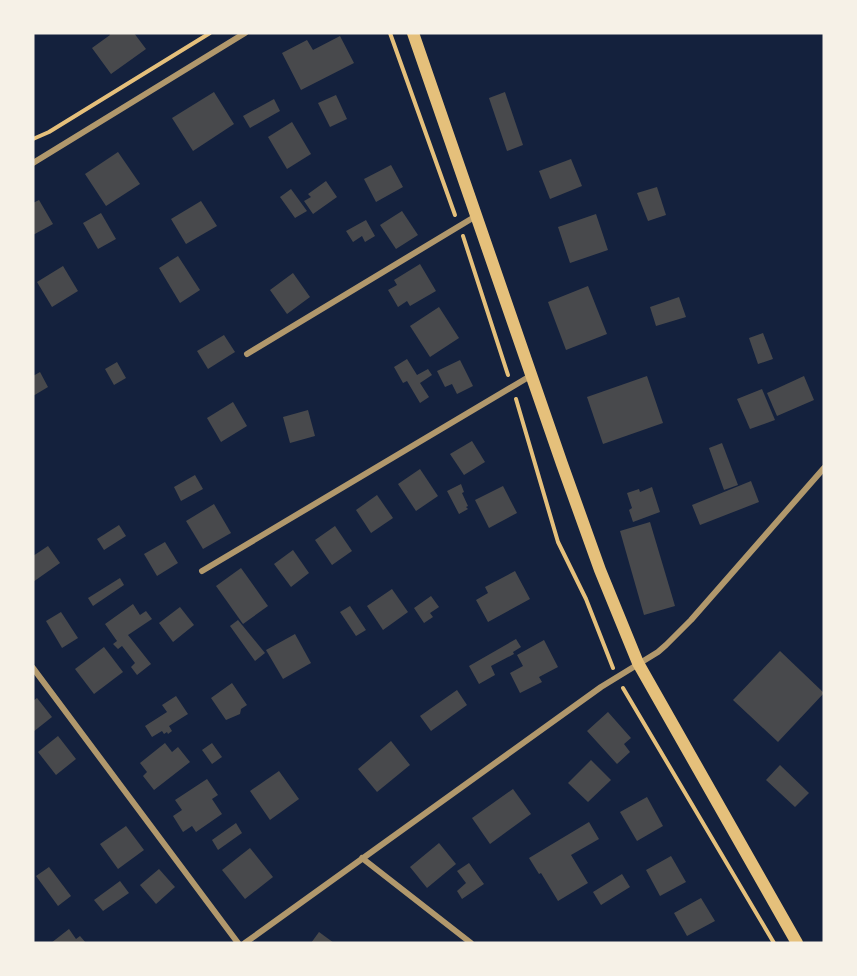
<svg xmlns="http://www.w3.org/2000/svg" width="857" height="976" viewBox="0 0 857 976" font-family="'Source Sans 3',sans-serif">
  <style>
    .building { fill: #48494c }
    .lines { fill: none; stroke-linecap: round; stroke-linejoin: round }
    .path { stroke: #e5c07b; stroke-width: 4 }
    .minor { stroke: #b1986c; stroke-width: 6 }
    .secondary { stroke: #e5c07b; stroke-width: 12 }
  </style>
  <rect width="100%" height="100%" fill="#14213d"/>
  <!-- building -->
  <g class="building">
    <polygon points="109,33 134,33 146,49 111,74 92,48 110,35"/>
    <polygon points="340,36 354,63 301,90 282,53 307,40 313,50"/>
    <polygon points="214,92 234,124 193,151 172,118"/>
    <polygon points="505,92 523,145 507,151 489,98"/>
    <polygon points="336,95 347,119 330,127 318,103"/>
    <polygon points="274,99 280,111 250,128 243,116"/>
    <polygon points="292,122 311,154 287,169 268,137"/>
    <polygon points="118,152 140,184 106,206 85,174"/>
    <polygon points="571,159 582,186 550,199 539,171"/>
    <polygon points="391,165 403,187 376,202 364,179"/>
    <polygon points="326,181 337,197 313,214 304,201 311,197 308,194"/>
    <polygon points="657,187 666,215 648,221 637,193"/>
    <polygon points="291,189 307,211 295,218 280,197"/>
    <polygon points="39,200 53,224 33,235 33,203"/>
    <polygon points="201,201 217,226 186,244 171,219"/>
    <polygon points="402,211 418,235 396,249 380,225"/>
    <polygon points="101,213 116,239 98,249 83,223"/>
    <polygon points="596,214 608,250 570,263 558,227"/>
    <polygon points="366,220 375,236 365,242 362,236 353,242 346,231"/>
    <polygon points="178,256 200,290 180,303 159,268"/>
    <polygon points="420,264 436,291 410,306 407,301 398,307 388,290 397,285 394,280"/>
    <polygon points="63,266 78,291 52,307 37,282"/>
    <polygon points="293,273 310,297 287,314 270,290"/>
    <polygon points="588,286 607,334 566,350 548,302"/>
    <polygon points="679,297 686,317 656,326 650,307"/>
    <polygon points="439,307 459,338 430,357 410,326"/>
    <polygon points="763,333 773,359 758,364 749,338"/>
    <polygon points="224,335 235,352 208,369 197,351"/>
    <polygon points="407,359 417,375 428,369 432,375 420,383 429,397 420,403 407,381 403,383 394,367"/>
    <polygon points="460,360 473,386 457,394 452,384 445,387 437,371"/>
    <polygon points="117,362 126,378 114,385 105,369"/>
    <polygon points="40,372 48,387 33,396 33,376"/>
    <polygon points="647,376 663,423 603,444 587,397"/>
    <polygon points="804,376 814,400 777,416 767,393"/>
    <polygon points="762,389 775,420 750,429 737,399"/>
    <polygon points="233,402 247,426 221,442 207,418"/>
    <polygon points="308,410 315,436 290,443 283,417"/>
    <polygon points="472,441 485,462 464,475 450,454"/>
    <polygon points="722,443 738,485 724,490 709,448"/>
    <polygon points="420,469 438,496 416,511 398,484"/>
    <polygon points="195,475 203,489 181,501 174,487"/>
    <polygon points="751,481 759,502 700,525 692,505"/>
    <polygon points="461,484 464,492 462,493 468,506 466,507 468,509 459,514 447,491"/>
    <polygon points="503,486 517,513 489,528 475,500"/>
    <polygon points="652,487 660,512 633,522 629,510 632,508 627,493 639,489 640,492"/>
    <polygon points="377,495 393,518 371,533 356,510"/>
    <polygon points="214,504 231,533 203,549 186,521"/>
    <polygon points="650,522 675,606 644,615 620,531"/>
    <polygon points="119,525 126,536 104,550 97,539"/>
    <polygon points="335,526 352,551 332,565 315,540"/>
    <polygon points="165,542 178,563 157,576 144,554"/>
    <polygon points="48,546 60,563 33,582 33,556"/>
    <polygon points="293,550 309,573 291,587 274,564"/>
    <polygon points="241,568 268,606 243,624 216,586"/>
    <polygon points="515,571 530,599 488,622 476,600 488,593 485,587"/>
    <polygon points="120,578 124,585 93,606 88,598"/>
    <polygon points="392,589 408,612 383,630 367,606"/>
    <polygon points="431,596 439,607 430,613 433,617 424,623 414,608"/>
    <polygon points="133,604 140,615 146,611 152,619 128,635 151,664 137,675 131,667 135,663 122,646 118,649 113,644 117,641 105,624"/>
    <polygon points="350,606 366,630 356,636 340,612"/>
    <polygon points="180,607 194,625 173,642 159,623"/>
    <polygon points="61,612 78,638 62,648 46,621"/>
    <polygon points="238,620 265,653 255,661 230,626"/>
    <polygon points="295,634 311,663 283,679 266,650"/>
    <polygon points="516,639 521,647 513,652 514,654 491,666 495,675 479,684 469,666"/>
    <polygon points="544,640 558,667 539,677 542,682 520,693 510,673 523,666 517,655"/>
    <polygon points="104,647 123,672 94,694 75,669"/>
    <polygon points="780,651 824,693 778,742 733,700"/>
    <polygon points="232,683 247,705 241,709 240,714 226,720 211,698"/>
    <polygon points="457,690 467,705 431,731 420,716"/>
    <polygon points="176,696 188,714 169,726 172,731 168,734 167,732 164,734 162,731 152,737 145,726 167,712 162,705"/>
    <polygon points="37,698 52,717 33,732 33,701"/>
    <polygon points="608,712 631,738 624,744 630,752 617,764 587,731"/>
    <polygon points="58,736 76,759 56,775 38,752"/>
    <polygon points="391,741 410,765 377,792 358,769"/>
    <polygon points="165,743 172,752 178,747 190,762 154,790 143,776 147,772 140,763"/>
    <polygon points="212,743 222,757 212,764 202,750"/>
    <polygon points="591,760 611,780 588,802 568,783"/>
    <polygon points="780,765 809,793 795,807 766,780"/>
    <polygon points="279,771 299,799 270,820 250,791"/>
    <polygon points="207,779 218,795 212,799 222,814 196,832 192,826 183,832 173,816 182,810 175,800"/>
    <polygon points="513,789 531,814 490,844 472,818"/>
    <polygon points="647,797 663,826 637,841 620,812"/>
    <polygon points="589,822 599,839 571,855 588,883 558,901 541,873 539,874 529,858"/>
    <polygon points="236,823 242,833 218,850 212,840"/>
    <polygon points="126,826 144,850 118,869 100,844"/>
    <polygon points="439,843 456,864 427,888 410,867"/>
    <polygon points="250,848 273,877 245,899 222,870"/>
    <polygon points="671,856 686,882 660,896 646,870"/>
    <polygon points="469,863 484,884 462,899 457,891 466,883 457,871"/>
    <polygon points="49,867 71,896 58,906 36,876"/>
    <polygon points="159,869 175,887 156,904 140,885"/>
    <polygon points="622,874 630,887 601,905 593,892"/>
    <polygon points="120,881 129,893 103,911 94,900"/>
    <polygon points="701,898 715,921 687,936 674,913"/>
    <polygon points="69,929 76,939 80,936 86,943 51,943"/>
    <polygon points="319,932 334,943 311,943"/>
  </g>
  <g class="lines">
    <!-- path -->
    <g class="path">
      <polyline points="390,33 455,215"/>
      <polyline points="33,139 49,132 210,33"/>
      <polyline points="463,236 508,375"/>
      <polyline points="516,399 558,542 586,599 613,668"/>
      <polyline points="623,688 774,943"/>
    </g>
    <!-- minor -->
    <g class="minor">
      <polyline points="33,163 245,33"/>
      <polyline points="247,354 476,216"/>
      <polyline points="202,571 532,375"/>
      <polyline points="33,668 238,943"/>
      <polyline points="362,858 471,943"/>
      <polyline points="245,943 601,687 658,652 666,645 691,620 824,468"/>
    </g>
    <!-- secondary -->
    <polyline class="secondary" points="413,33 562,464 600,570 638,663 797,943"/>
  </g>
  <!-- border -->
  <rect width="857" height="976" fill="none" stroke="#f6f1e7" stroke-width="69"/>
</svg>
